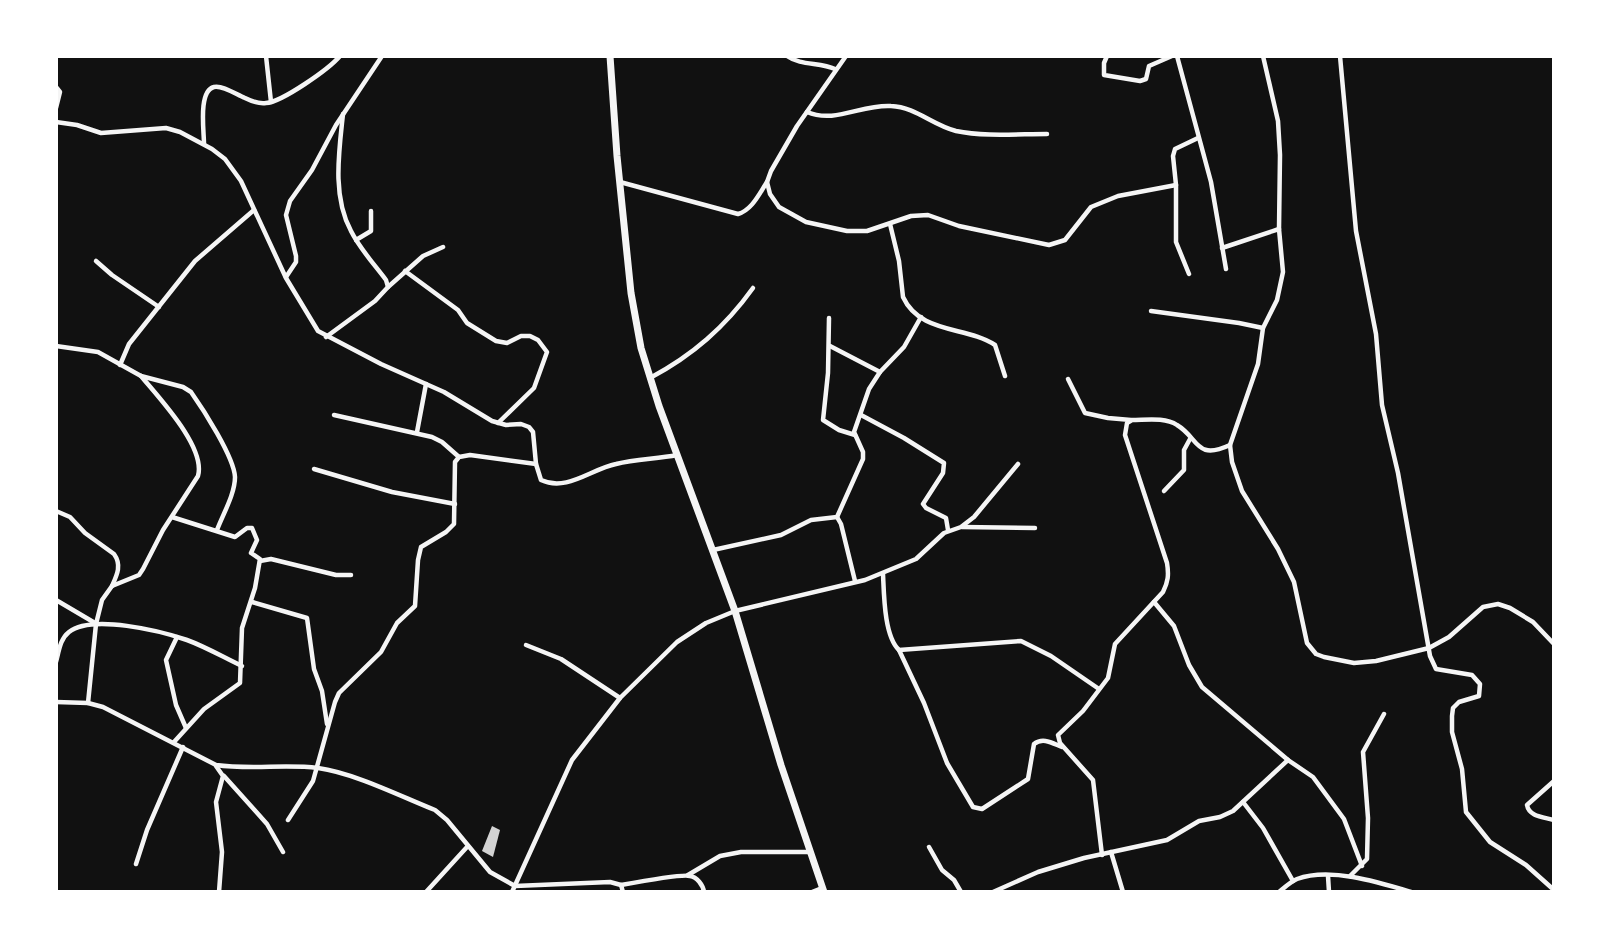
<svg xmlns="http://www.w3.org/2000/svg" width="1610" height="948" viewBox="0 0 1610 948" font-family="'Zilla Slab',serif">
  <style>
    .building { fill: #d3d3d3 }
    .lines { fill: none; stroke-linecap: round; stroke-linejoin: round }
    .minor { stroke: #f5f5f5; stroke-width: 4.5 }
    .primary { stroke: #f5f5f5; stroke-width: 7 }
  </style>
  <rect width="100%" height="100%" fill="#111"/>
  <!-- building -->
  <polygon class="building" points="492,826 500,830 493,857 482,851"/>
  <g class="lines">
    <!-- minor -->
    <g class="minor">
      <polyline points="266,56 271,102"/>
      <path d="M 787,56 C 801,66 820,62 835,69"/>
      <polyline points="846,56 797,126 771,171 767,182 770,194 779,207 806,222 847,231 867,231 911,216 928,215 959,226 1049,245 1065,240 1091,207 1118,196 1176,185"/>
      <polyline points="1107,56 1104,63 1104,75 1140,81 1146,79 1149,66 1172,56"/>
      <polyline points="1177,56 1211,182 1226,269"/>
      <polyline points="1263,56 1278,121 1280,155 1279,229 1283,272 1277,300 1263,328 1258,364 1230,445 1232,462 1242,491 1278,549 1294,582 1307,643 1316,654 1324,657 1354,663 1376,661 1429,648 1449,637 1483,607 1498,604 1510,608 1533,622 1554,644"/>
      <polyline points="1340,56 1356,231 1376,334 1382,405 1398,473 1430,656 1436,669 1472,675 1480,684 1479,696 1459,702 1453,708 1452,716 1452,732 1462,769 1466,812 1490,842 1526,865 1554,890"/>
      <polyline points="56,87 60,92 56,108"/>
      <path d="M 807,112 C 835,124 862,104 891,106 C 916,107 932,125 956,131 C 984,137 1018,134 1047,134"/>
      <path d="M 56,122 L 77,125 L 101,133 L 166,128 L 180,132 L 212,149 L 225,159 L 241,181 L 286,278 L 318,331 L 381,364 L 444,392 L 492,421 L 506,425 L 521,424 L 529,427 L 533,432 L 536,464 L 541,480 C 567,492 591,469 616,464 C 636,459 657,459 677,455"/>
      <path d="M 204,144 C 204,131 198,91 214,87 C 223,85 237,95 245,98 C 251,101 259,104 266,103 C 282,102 329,69 340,56"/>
      <path d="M 620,182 L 738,214 C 752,210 759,194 767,182"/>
      <path d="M 890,224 L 899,261 L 903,297 C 920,334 966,326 995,345 L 1005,376"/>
      <polyline points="356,240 371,231 371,211"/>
      <polyline points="1222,248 1279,229"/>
      <polyline points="96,261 112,275 159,307"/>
      <polyline points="405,271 458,310 467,323 496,341 507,343 521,336 530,336 538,340 547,352 534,388 498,423"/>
      <polyline points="1189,274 1176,242 1176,185 1173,156 1175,149 1198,138"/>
      <polyline points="286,277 296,262 296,256 286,215 290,201 312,170 336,125 382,56"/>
      <polyline points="388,287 423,256 443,247"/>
      <polyline points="1151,311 1239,323 1263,328"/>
      <polyline points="829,318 828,373 823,420 839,430 855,435"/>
      <path d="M 326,337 L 375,301 L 388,287 L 386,280 C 374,264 360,249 351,231 C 332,196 339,152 343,114"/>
      <path d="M 56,346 L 98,352 L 141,376 L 183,387 L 191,392 C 203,409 234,457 235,477 C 235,494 223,514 217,530"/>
      <polyline points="830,346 880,372"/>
      <polyline points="120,365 129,344 195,261 254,210"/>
      <path d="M 650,378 C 693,355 725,327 753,288"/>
      <polyline points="1068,379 1085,413 1108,418 1131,420"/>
      <polyline points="334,415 432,437 442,442 459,457"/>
      <polyline points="861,415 904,438 944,463 943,473 923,504 926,508 946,518 948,530"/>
      <polyline points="417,432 426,384"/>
      <polyline points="314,469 392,492 455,504"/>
      <polyline points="1164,491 1184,470 1184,450 1190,439"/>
      <path d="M 56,511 L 70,517 L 85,533 L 114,554 C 122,565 117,575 112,586"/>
      <polyline points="172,517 235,537 247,528 252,528 257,540 251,553 260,559 255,588 242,628 240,683 204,709 174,742"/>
      <polyline points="837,517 841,524 855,581"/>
      <polyline points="962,527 1035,528"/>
      <polyline points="713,550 781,535 811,520 837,517 863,459 863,452 854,432 869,389 880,372 904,347 921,317"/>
      <polyline points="260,561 271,559 336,575 351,575"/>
      <path d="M 883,574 C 884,594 884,636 899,650 L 1021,641 L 1051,656 L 1099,689"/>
      <polyline points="56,600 95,623"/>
      <polyline points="252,602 307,618 314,669 322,691 327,724"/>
      <polyline points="1154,602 1174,626 1189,665 1202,687 1288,760 1313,777 1344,819 1362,866"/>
      <polyline points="177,637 166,660 176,705 186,728"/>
      <polyline points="526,645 561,659 620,698"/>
      <path d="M 899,650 L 924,703 L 947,763 L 973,807 L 982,809 L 1028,779 L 1034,744 C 1043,737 1052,743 1062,747"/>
      <path d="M 56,662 C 59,651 60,639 69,632 C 92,614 161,631 187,640 C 206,647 223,657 242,666"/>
      <path d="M 56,702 L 88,703 L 103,707 L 216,765 C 250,770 284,764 318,768 C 354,773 400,796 435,810 L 447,820 L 490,872 L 515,886 L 610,882 L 621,885 L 623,892"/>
      <path d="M 88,703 L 96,624 L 102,600 L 112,586 L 139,575 L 143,569 L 163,530 L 198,476 C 206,447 159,398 141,376"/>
      <polyline points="216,766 223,776 216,802 222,852 219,892"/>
      <polyline points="224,776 267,824 283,852"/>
      <path d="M 1554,781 L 1527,805 C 1529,817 1544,817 1554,820"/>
      <polyline points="1243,802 1263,828 1293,881"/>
      <polyline points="288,820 313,781 335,702 339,693 381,652 397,623 415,606 418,560 421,547 446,532 454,524 455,462 459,457 470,455 536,464"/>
      <polyline points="929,847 942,870 954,880 961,892"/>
      <polyline points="1111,852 1123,892"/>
      <path d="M 1102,855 L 1093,780 L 1060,743 L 1058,735 L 1083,711 L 1108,678 L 1115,644 L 1163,592 C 1168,582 1169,575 1167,563 L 1125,435 L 1127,423 L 1132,420 C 1146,420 1165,417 1177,425 C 1199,438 1195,461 1230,445"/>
      <polyline points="136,864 147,830 183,747"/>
      <polyline points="688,875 720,856 741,852 809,852"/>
      <polyline points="1328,876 1329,892"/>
      <polyline points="1350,876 1367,859 1368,818 1363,752 1384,714"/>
      <path d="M 621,885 C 632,883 683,874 690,876 C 697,877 703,885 704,892"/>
      <polyline points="426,892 467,847"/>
      <polyline points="512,892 572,760 620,698 677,642 706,623 735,611 865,580 916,559 944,533 961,527 974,517 1018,464"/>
      <polyline points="812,892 822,888"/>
      <polyline points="993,892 1038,872 1084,858 1167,840 1199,821 1220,817 1233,811 1288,760"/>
      <path d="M 1279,892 C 1284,888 1290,882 1297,879 C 1330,867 1378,882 1411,892"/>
    </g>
    <!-- primary -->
    <polyline class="primary" points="610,56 617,156 631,293 641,348 659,406 735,611 781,765 824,892"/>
  </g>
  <!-- border -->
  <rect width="1610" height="948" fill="none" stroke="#ffffff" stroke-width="116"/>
</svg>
